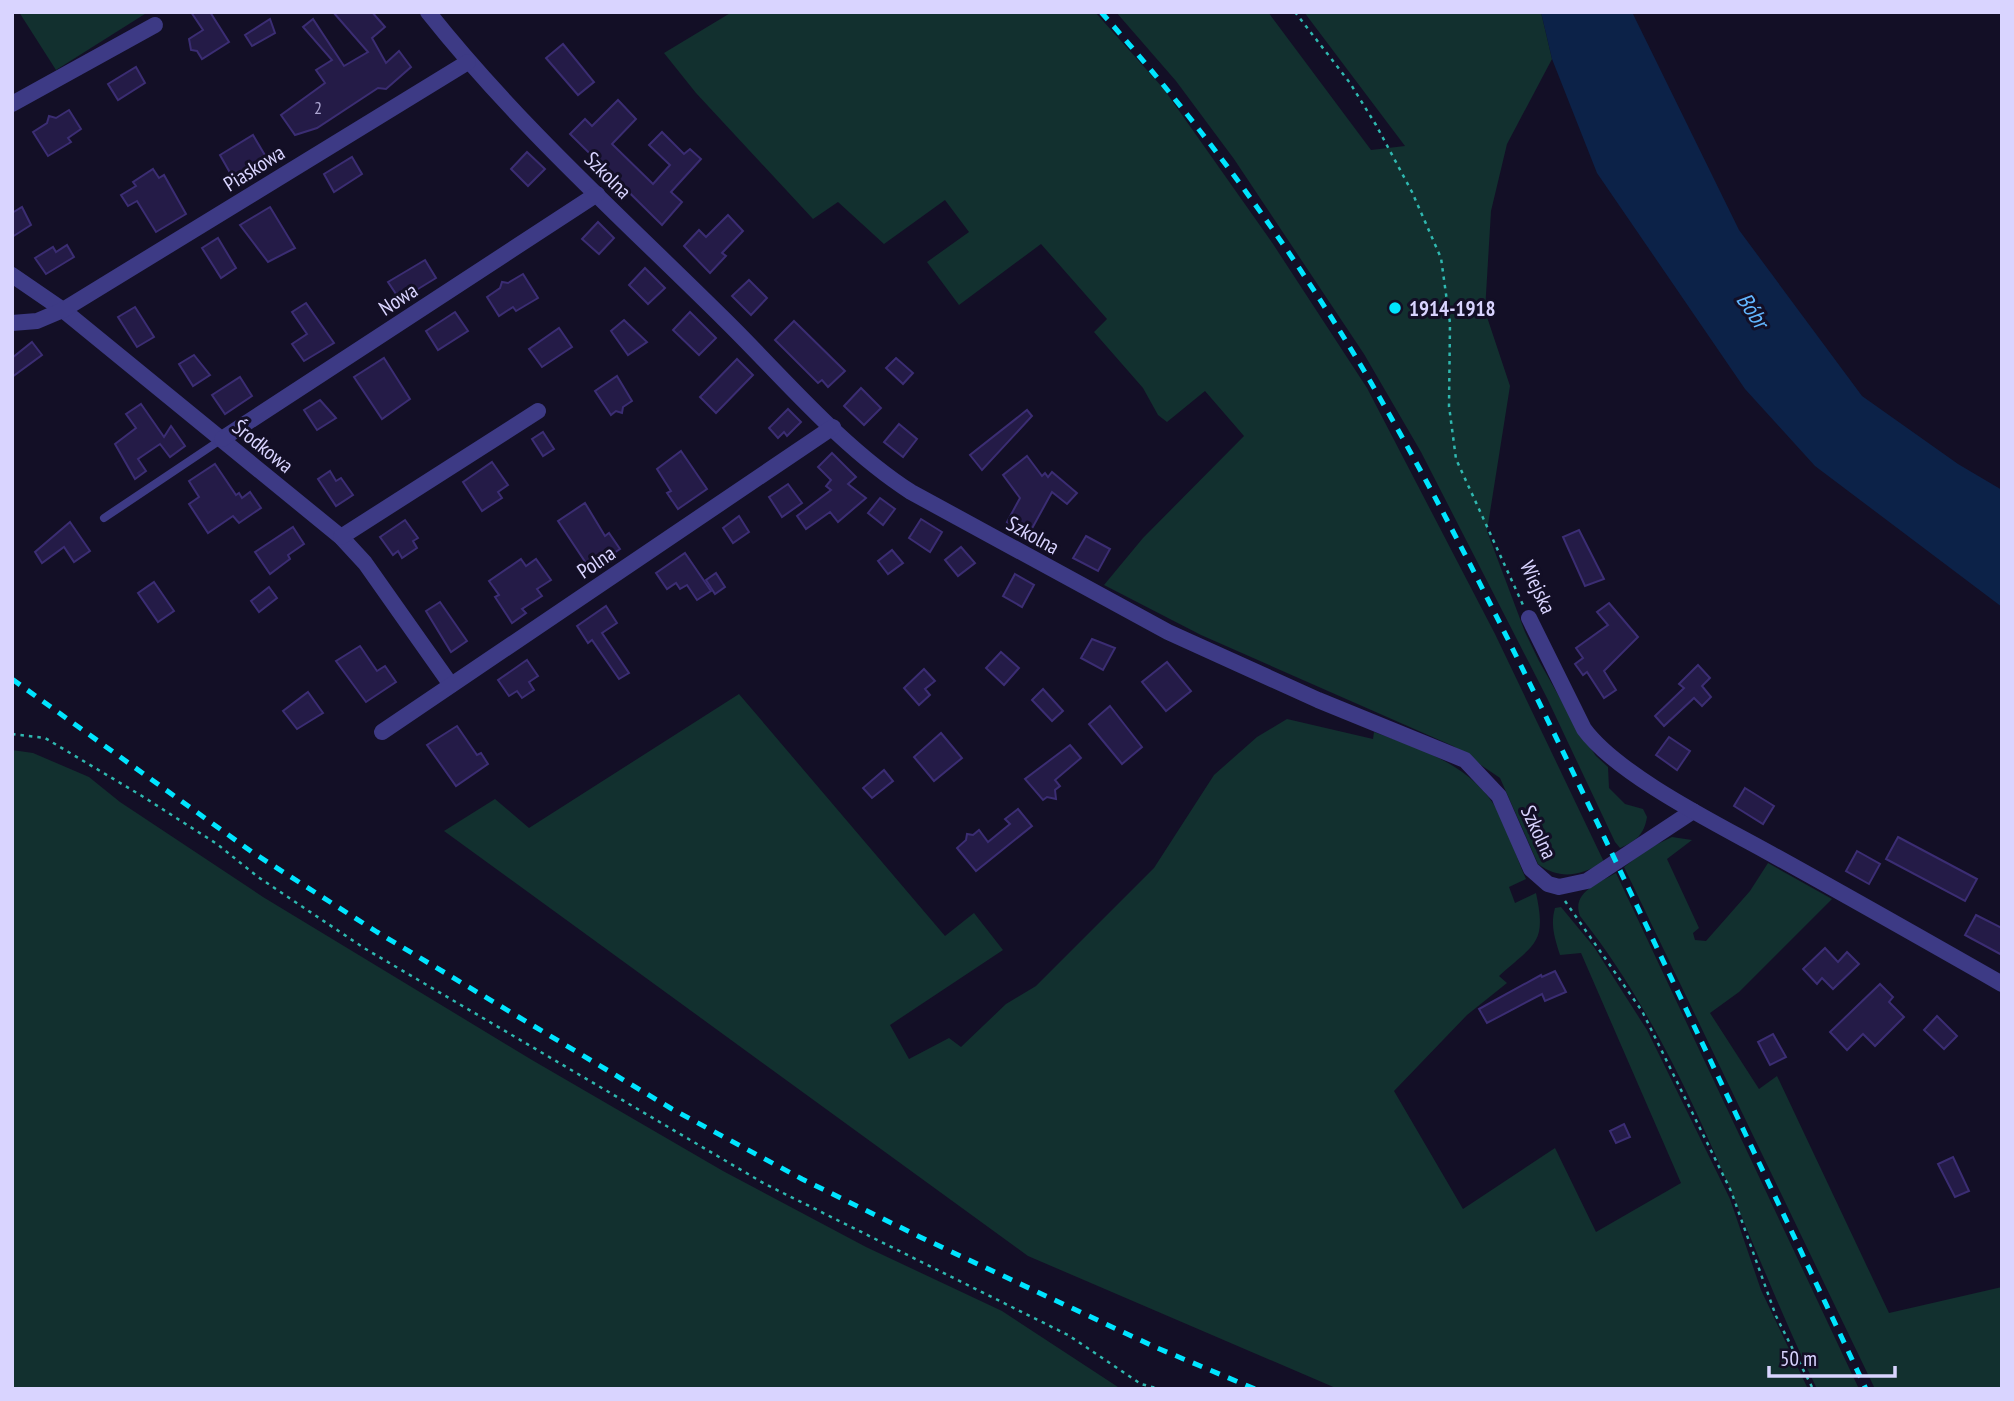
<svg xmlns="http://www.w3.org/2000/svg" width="2014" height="1401" viewBox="0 0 2014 1401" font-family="'PT Sans Narrow',sans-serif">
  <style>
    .green { fill: #12302f }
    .water { fill: #0c2248 }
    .building { fill: #241b47; stroke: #3b2d73; stroke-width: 2 }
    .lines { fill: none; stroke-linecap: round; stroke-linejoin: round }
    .path { stroke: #2fb8b0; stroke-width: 2.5; stroke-dasharray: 3.5 5; stroke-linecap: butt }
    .lane { stroke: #3d3a85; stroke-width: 8 }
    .street { stroke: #3d3a85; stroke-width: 16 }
    .rail { stroke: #00e5ff; stroke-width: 5; stroke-dasharray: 10 9; stroke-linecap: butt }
    .poi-dot { fill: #00e5ff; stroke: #130f26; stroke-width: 2.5 }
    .labels { text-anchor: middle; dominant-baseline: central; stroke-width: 6; stroke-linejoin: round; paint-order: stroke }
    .number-label { font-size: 18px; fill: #aca6d1 }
    .street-label { font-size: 21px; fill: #d9d4ff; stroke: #130f26 }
    .poi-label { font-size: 21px; font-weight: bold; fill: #d9d4ff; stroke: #130f26; text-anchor: start }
    .water-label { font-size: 23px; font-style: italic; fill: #62b6ff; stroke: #130f26 }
  </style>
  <rect width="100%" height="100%" fill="#130f26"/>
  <!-- green -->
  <g class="green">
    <polygon points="19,12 148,12 56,70"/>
    <path d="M 732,12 L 1095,12 L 1163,88 L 1273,244 L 1367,388 L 1495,634 L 1604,862 C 1581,875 1561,881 1538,864 L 1500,778 L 1453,746 L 1201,635 L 1104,585 L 1143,538 L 1244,436 L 1205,391 L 1167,422 L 1158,415 L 1143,388 L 1094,332 L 1107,319 L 1041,244 L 959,305 L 927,262 L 969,232 L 945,200 L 884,244 L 838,202 L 813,219 L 696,93 L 664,53 Z"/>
    <path d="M 1116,12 L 1268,12 L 1371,150 L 1405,146 L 1304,12 L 1541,12 L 1552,59 L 1507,144 L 1491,211 L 1485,311 L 1510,386 L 1487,531 L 1525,632 L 1539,661 L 1578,730 L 1596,756 L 1608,767 L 1609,788 L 1625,804 L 1643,809 L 1647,817 C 1644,835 1636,841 1620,848 L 1615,842 L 1547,698 L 1421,452 L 1364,354 L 1234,159 L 1176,81 Z"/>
    <path d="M 739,694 L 945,936 L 974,913 L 1003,950 L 890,1025 L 909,1059 L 949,1038 L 961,1047 L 1006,1004 L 1036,986 L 1154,868 L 1214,775 L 1257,737 L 1287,719 L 1373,739 L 1374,732 C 1423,750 1473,765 1499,813 C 1510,834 1516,857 1526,879 L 1509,887 L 1515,903 L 1536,893 C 1547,944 1535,943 1499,976 L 1507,983 L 1467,1015 L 1394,1091 L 1463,1209 L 1555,1148 L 1596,1232 L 1681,1183 L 1581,953 L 1560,955 C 1555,939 1550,925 1555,908 L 1561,907 L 1594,947 L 1647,1030 L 1730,1199 L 1761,1290 L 1808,1389 L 1338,1389 L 1028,1256 L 444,831 L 495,799 L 529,828 Z"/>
    <polygon points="12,750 33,753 89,777 120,802 263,897 532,1060 723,1171 866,1247 1002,1311 1121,1389 12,1389"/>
    <polygon points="1672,837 1692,840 1667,859 1699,928 1693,933 1695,940 1706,941 1750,891 1768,863 1832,899 1739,992 1710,1013 1759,1089 1777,1076 1889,1313 2002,1287 2002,1389 1875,1389 1624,867 1649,848"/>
    <path d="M 1616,873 L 1859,1389 L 1817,1389 C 1741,1232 1690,1054 1580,916 C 1571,892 1599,883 1616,873 Z"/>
  </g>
  <!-- water -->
  <polygon class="water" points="1541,12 1632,12 1739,230 1862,396 1958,464 2002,490 2002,607 1815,466 1745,389 1597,173 1552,59"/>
  <!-- building -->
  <g class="building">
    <polygon points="191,12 210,12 229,42 202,59 197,51 191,50 189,39 203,30"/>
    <polygon points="333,12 372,12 385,27 372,38 386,63 399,51 411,67 386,89 378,88 317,128 295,135 281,115 325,83 316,70 332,60 303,27 313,19 344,66 368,52"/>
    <polygon points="270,19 275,33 252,46 245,35"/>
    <polygon points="563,44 594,82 578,95 546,58"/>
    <polygon points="136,67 145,83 118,100 108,84"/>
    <polygon points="618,100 636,119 612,144 653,184 670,165 649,145 662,132 684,154 690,149 701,159 671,192 682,202 662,225 570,134 585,119 592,126"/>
    <polygon points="69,110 81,129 68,138 71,142 48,156 33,132 47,123 49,116 56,118"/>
    <polygon points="253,135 266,157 258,162 260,166 233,178 220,155"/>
    <polygon points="527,152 545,169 528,186 511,169"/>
    <polygon points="352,157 362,174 334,192 324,174"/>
    <polygon points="153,169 159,178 164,175 186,214 156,232 137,201 128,206 121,195 136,186 133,182"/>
    <polygon points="22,207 31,225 12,237 12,213"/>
    <polygon points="270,207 295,248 268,262 240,225"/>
    <polygon points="728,215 743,231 722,253 726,256 710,273 684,246 699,230 706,237"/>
    <polygon points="598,222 614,238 599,254 582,239"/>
    <polygon points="218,238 236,268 221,278 202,248"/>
    <polygon points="67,245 74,257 46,274 35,258 53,247 56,252"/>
    <polygon points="425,260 436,278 400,300 388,282"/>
    <polygon points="645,268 665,288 648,304 629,285"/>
    <polygon points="523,274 538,298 516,311 513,307 499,316 487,297 500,288 502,282 508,283"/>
    <polygon points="749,280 767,298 751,315 732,296"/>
    <polygon points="306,303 334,343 304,361 292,344 307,334 292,312"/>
    <polygon points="135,307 154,337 137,347 118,317"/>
    <polygon points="455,312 468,331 438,350 426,331"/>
    <polygon points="690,312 716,338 699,355 673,330"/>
    <polygon points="624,320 647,342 628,355 611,331"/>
    <polygon points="794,321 845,371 828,387 822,380 818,383 775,340"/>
    <polygon points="559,328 572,347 542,367 529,349"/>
    <polygon points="32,342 42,355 12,377 12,358"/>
    <polygon points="194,355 210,375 193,386 179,364"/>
    <polygon points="384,358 410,399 382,419 354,377"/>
    <polygon points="896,358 913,373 903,384 886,368"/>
    <polygon points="737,359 753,375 716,413 700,397"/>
    <polygon points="617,376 632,401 623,407 622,413 616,411 611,415 595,391"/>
    <polygon points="240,377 252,396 225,414 212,395"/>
    <polygon points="861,388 881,408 864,425 844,406"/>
    <polygon points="320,400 336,418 317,430 304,410"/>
    <polygon points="141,404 164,437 171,426 185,446 170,457 160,444 138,459 146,471 135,479 115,444 136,428 126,414"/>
    <polygon points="788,409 801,422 787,436 784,432 778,438 769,428"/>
    <polygon points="1027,410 1032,416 982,470 970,455"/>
    <polygon points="899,424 917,439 903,457 884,442"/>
    <polygon points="543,432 554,449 543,456 532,439"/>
    <polygon points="681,451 707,489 678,509 667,493 671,491 657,469"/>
    <polygon points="832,453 856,477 848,484 866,498 838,522 830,512 806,529 797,516 831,490 826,486 831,480 818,467"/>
    <polygon points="1027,456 1042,476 1045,473 1048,477 1052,472 1077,493 1067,504 1052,492 1029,534 1007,522 1020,498 1003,475"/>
    <polygon points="492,462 508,485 498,492 502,498 482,511 463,482"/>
    <polygon points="215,464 236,495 239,493 242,498 250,492 261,508 239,523 233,516 208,533 189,504 199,497 189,481"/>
    <polygon points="330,471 336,481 341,478 353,495 336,506 318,479"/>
    <polygon points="788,484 802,503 782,517 769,497"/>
    <polygon points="880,498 895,509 883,525 868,513"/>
    <polygon points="585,503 605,536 609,533 620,549 590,569 558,521"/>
    <polygon points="739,516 749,532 733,543 723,528"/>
    <polygon points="921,519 942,532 930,552 909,538"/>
    <polygon points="405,520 418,538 413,541 417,548 402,558 398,551 393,555 380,537"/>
    <polygon points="70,522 90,551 74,562 64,547 42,563 35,552"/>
    <polygon points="293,527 304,544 288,555 290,559 270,574 255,552"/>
    <polygon points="1579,530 1604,579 1585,586 1563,537"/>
    <polygon points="1086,536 1110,549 1098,571 1073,558"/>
    <polygon points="961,547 975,563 958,576 945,560"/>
    <polygon points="892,550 903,563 888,574 878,561"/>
    <polygon points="685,553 711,591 697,600 687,585 680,589 676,583 667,589 656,573"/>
    <polygon points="521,559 526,566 536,559 551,580 537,589 542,596 522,609 526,613 512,623 495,597 499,595 489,581"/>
    <polygon points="716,573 725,587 715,594 706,580"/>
    <polygon points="1015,574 1034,585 1022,607 1003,596"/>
    <polygon points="154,582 174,611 158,622 138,593"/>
    <polygon points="269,587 277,598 259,612 251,601"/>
    <polygon points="440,602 467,641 451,652 426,611"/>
    <polygon points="1609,603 1638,637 1604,671 1616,690 1604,698 1587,672 1583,675 1575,664 1583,658 1576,648 1608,625 1597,612"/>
    <polygon points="606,606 617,623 602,633 629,673 619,679 592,640 588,643 577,626"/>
    <polygon points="1092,639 1115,648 1103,670 1081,658"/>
    <polygon points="360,646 377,671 385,666 396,682 366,702 336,661"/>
    <polygon points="1001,652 1019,668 1004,685 986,668"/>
    <polygon points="527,660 538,676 529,682 534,690 522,698 517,691 509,696 498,680"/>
    <polygon points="1167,662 1191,691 1166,711 1142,682"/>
    <polygon points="1698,665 1710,678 1702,686 1711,697 1702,706 1694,698 1664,726 1655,716 1684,688 1679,684"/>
    <polygon points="924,669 935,681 925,689 930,695 919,705 904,688"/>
    <polygon points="1043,689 1063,711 1052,721 1032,700"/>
    <polygon points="308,692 323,713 297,729 283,711"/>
    <polygon points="1110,706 1142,747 1122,764 1089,724"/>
    <polygon points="457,726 477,755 481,753 488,764 456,786 427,745"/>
    <polygon points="941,733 962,758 934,781 914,757"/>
    <polygon points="1669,737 1690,751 1677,770 1656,755"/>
    <polygon points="1070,745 1081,758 1055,780 1060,786 1055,790 1056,799 1047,797 1043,800 1025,779"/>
    <polygon points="884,770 893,781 872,798 863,788"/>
    <polygon points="1745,788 1774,806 1763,824 1734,806"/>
    <polygon points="1018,809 1032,826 976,871 957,848 966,840 967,834 973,835 979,830 988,842 1010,824 1005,819"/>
    <polygon points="1898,837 1977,879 1965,901 1886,859"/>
    <polygon points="1857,851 1880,864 1869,884 1846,871"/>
    <polygon points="1976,915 2002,928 2002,955 1965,935"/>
    <polygon points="1825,948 1838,962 1847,952 1859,964 1833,989 1822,978 1817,984 1803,969"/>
    <polygon points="1555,971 1566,992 1545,1001 1542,994 1487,1023 1479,1009 1541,975 1542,977"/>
    <polygon points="1880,984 1893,997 1889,1002 1904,1017 1875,1046 1863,1034 1847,1050 1830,1032"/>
    <polygon points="1937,1016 1957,1036 1944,1049 1924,1030"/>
    <polygon points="1773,1034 1786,1057 1770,1065 1758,1042"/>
    <polygon points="1624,1124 1630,1137 1616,1143 1610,1131"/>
    <polygon points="1953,1157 1969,1191 1955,1197 1938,1164"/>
  </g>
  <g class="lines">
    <!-- path -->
    <g class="path">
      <polyline points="1295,12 1350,83 1376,125 1412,192 1441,258 1450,323 1449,406 1456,459 1523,605"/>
      <polyline points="12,734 45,738 142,796 217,844 258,877 364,948 765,1184 1068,1335 1141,1384 1160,1389"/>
      <polyline points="1565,901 1642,1011 1731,1191 1776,1316 1813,1389"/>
    </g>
    <!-- lane -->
    <polyline class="lane" points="104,518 222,439"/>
    <!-- street -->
    <g class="street">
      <path d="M 428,12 C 516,123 623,219 724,319 C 783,377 841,447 911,492 L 1168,632 L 1318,700 L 1465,760 L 1499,796 L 1531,869 L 1548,884 L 1559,887 L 1587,881 L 1693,811"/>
      <polyline points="12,104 155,25"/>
      <polyline points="12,275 63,310 341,537 365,563 451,685"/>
      <polyline points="12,323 37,321 63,310 468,62"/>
      <polyline points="222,439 597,194"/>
      <polyline points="341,537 538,411"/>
      <path d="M 1529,618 L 1584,729 C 1617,774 1713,822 1764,850 C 1844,894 1923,939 2002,984"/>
      <polyline points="382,732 833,427"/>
    </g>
    <!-- rail -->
    <g class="rail">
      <path d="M 1101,12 C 1198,121 1285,239 1360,364 C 1448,512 1522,667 1597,822 C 1687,1011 1777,1200 1866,1389"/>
      <polyline points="12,679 252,852 377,932 672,1109 802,1179 920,1237 1155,1347 1255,1389"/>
    </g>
  </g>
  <!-- markers -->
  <circle class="poi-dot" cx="1395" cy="308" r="7"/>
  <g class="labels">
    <!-- number labels -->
    <g class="number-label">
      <text x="318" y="107">2</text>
    </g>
    <!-- street labels -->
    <g class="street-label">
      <text transform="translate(254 168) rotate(-32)">Piaskowa</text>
      <text transform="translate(608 175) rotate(45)">Szkolna</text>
      <text transform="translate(398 299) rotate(-33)">Nowa</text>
      <text transform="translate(263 446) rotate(39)">Środkowa</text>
      <text transform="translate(1033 535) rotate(29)">Szkolna</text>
      <text transform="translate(596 562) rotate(-34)">Polna</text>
      <text transform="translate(1538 587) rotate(65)">Wiejska</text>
      <text transform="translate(1539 832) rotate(65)">Szkolna</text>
    </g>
    <!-- poi labels -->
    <g class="poi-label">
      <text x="1409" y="308">1914-1918</text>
    </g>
    <!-- water labels -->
    <g class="water-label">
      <text transform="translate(1753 310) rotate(56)">Bóbr</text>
    </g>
  </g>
  <!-- border -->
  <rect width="2014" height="1401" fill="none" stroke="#d9d4ff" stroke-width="28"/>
  <!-- scale -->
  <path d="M1769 1366v10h126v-10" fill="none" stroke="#d9d4ff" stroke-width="3.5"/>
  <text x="1780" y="1366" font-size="21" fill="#d9d4ff" stroke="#130f26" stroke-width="5" paint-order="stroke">50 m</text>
</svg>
